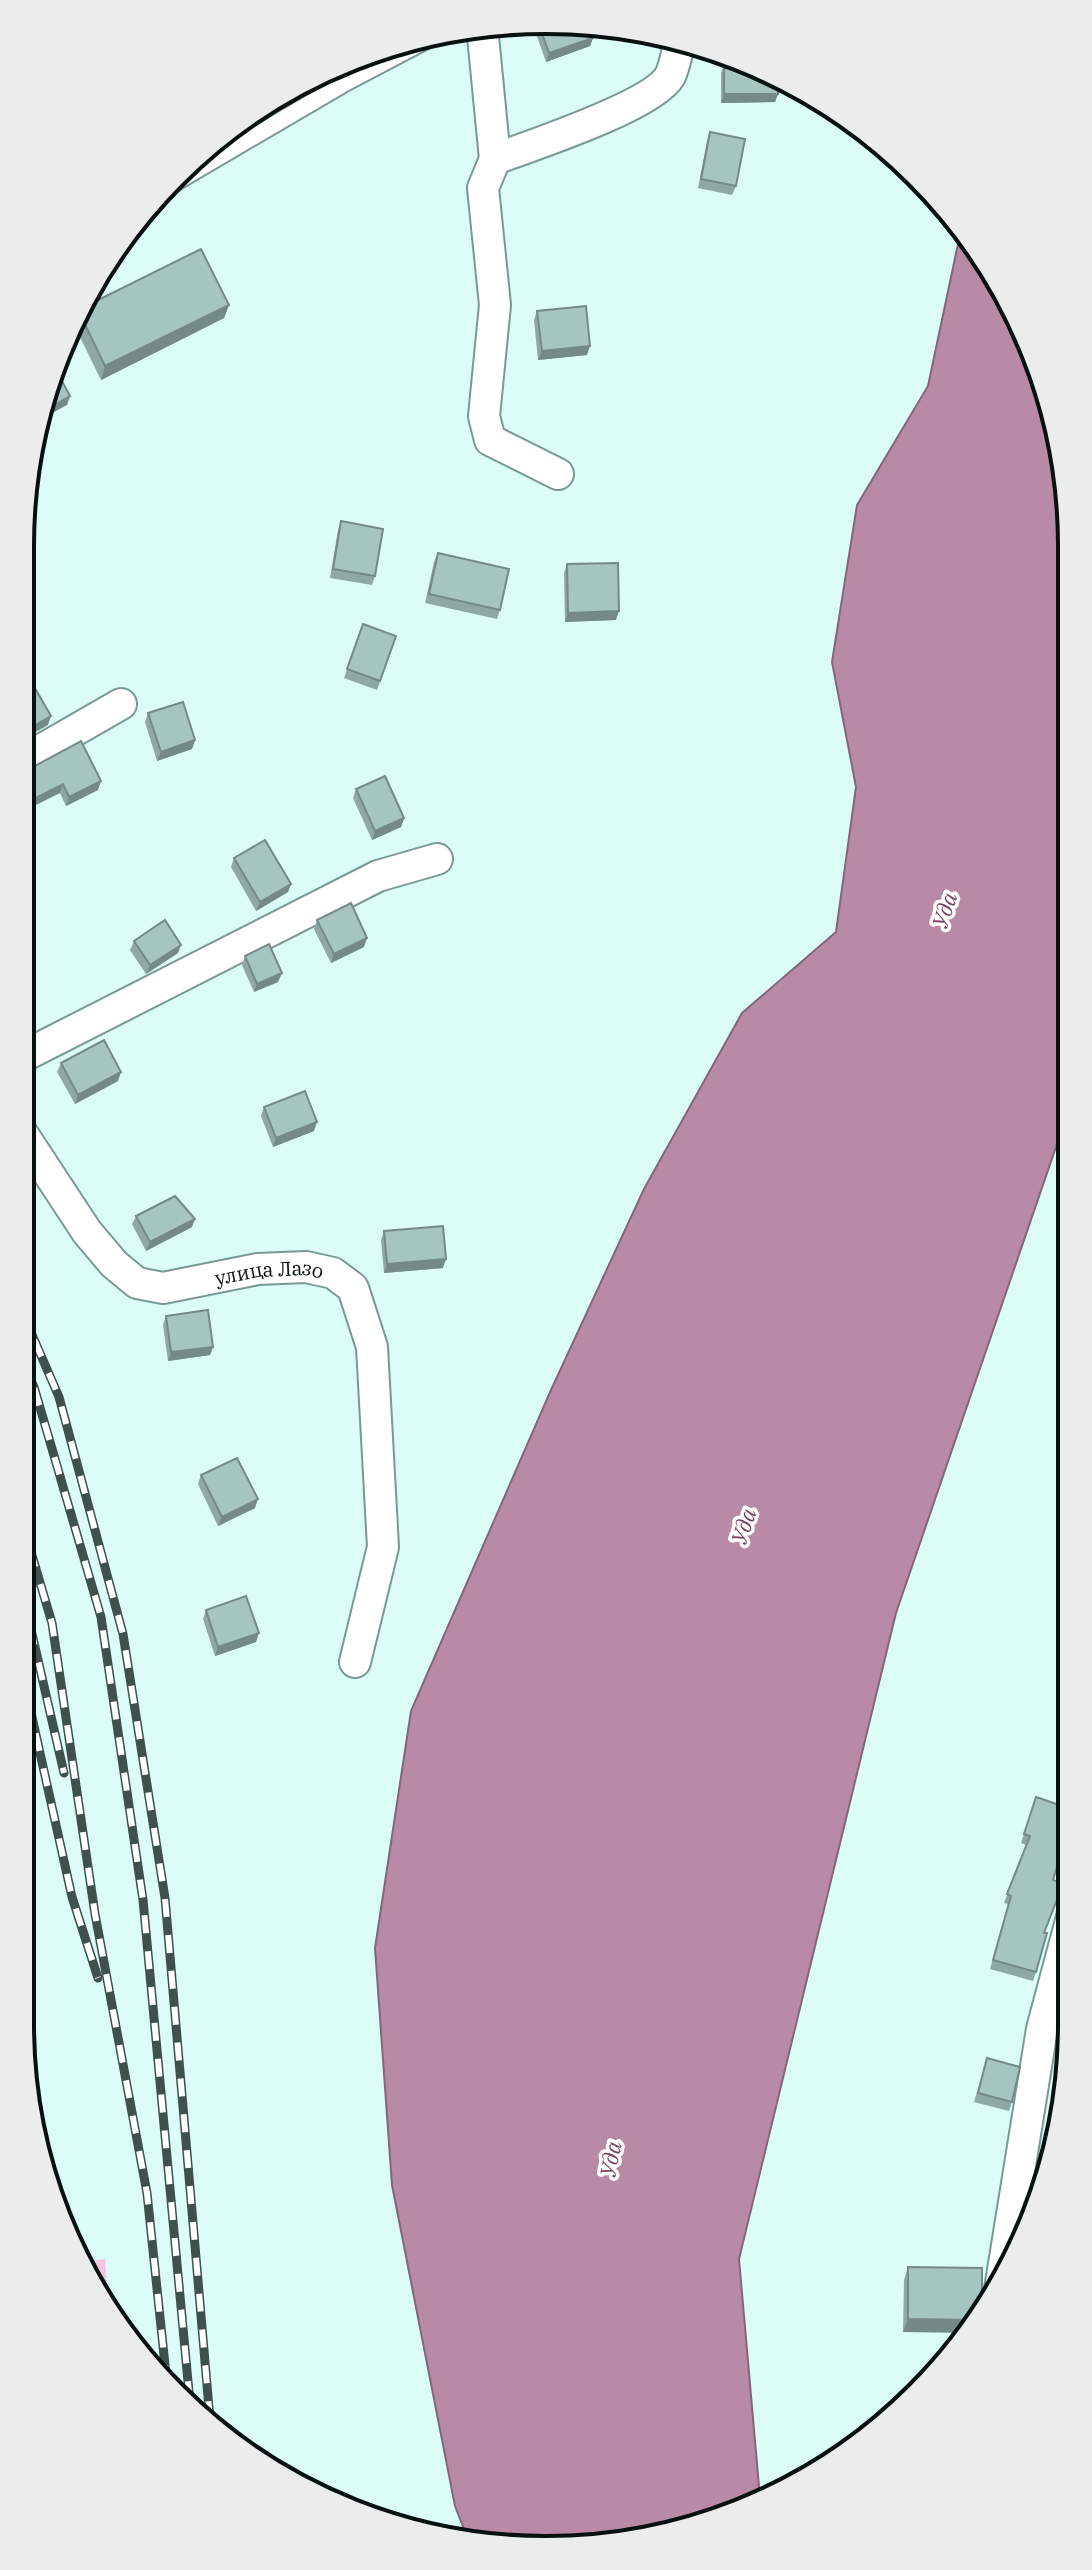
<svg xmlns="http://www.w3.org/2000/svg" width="1092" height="2570" viewBox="0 0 1092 2570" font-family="'IBM Plex Serif',serif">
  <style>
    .green { fill: #f4c4e1 }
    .water { fill: #b88aa6; stroke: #836679; stroke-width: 2 }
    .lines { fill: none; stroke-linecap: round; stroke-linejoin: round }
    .service-casing { stroke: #799994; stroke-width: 20 }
    .minor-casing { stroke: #799994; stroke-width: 34 }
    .service { stroke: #fff; stroke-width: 16 }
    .minor { stroke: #fff; stroke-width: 30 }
    .rail-casing { stroke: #3f504d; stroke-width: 9 }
    .rail { stroke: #fff; stroke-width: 6; stroke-dasharray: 18; stroke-linecap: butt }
    .wall { fill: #8ea9a5 }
    .shaded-wall { fill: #748a86 }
    .building { fill: #a5c5c0; stroke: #748a86; stroke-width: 2 }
    .labels { text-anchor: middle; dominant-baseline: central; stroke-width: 7; stroke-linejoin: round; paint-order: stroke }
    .street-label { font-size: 20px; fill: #061110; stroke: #fff }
    .water-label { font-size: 22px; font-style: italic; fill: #793d64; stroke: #fff }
    .rim { fill: none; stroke: #061110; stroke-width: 4 }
  </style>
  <rect width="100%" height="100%" fill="#dbfcf7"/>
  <!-- green -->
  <polygon class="green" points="105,2259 109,2313 90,2287 79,2262"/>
  <!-- water -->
  <polygon class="water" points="962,225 1032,344 1067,477 1069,1109 896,1613 739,2259 760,2498 648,2540 546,2550 469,2542 455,2506 392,2185 375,1948 411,1711 551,1390 644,1189 742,1013 836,932 856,787 832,662 857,505 928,386"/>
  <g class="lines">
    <defs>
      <polyline id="service" points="157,193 343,84 440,33"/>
      <g id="minor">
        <polyline points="482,26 495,159"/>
        <path d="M 558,474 L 490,440 L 484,416 L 495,305 L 483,188 L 495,159 C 530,146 653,106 670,76 C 675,66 677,51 680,40"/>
        <polyline points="20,762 121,704"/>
        <polyline points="20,1058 378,876 437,859"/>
        <path id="s1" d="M 20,1130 L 87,1232 L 114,1264 L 137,1283 L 163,1288 L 258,1269 L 306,1267 L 333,1273 L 353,1288 L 372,1347 L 383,1547 L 355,1662"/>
        <polyline points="1000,2289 1042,2029 1072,1917"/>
      </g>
    </defs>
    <!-- service casing -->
    <use href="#service" class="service-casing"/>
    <!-- minor casing -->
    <use href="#minor" class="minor-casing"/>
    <!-- service -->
    <use href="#service" class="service"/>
    <!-- minor -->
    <use href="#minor" class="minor"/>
    <defs>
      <g id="rail">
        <polyline points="20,1307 59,1397 123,1634 165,1898 210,2420"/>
        <polyline points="20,1355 34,1387 101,1617 143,1900 190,2403"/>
        <polyline points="20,1515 52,1623 95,1914 147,2193 167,2384"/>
        <polyline points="20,1593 32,1634 64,1773"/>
        <polyline points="20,1663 72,1897 98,1978"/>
      </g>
    </defs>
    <!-- rail casing -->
    <use href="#rail" class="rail-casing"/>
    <!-- rail -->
    <use href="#rail" class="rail"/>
  </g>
  <!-- wall -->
  <g class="wall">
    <polygon points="534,22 589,24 593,38 590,46 546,62 533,25"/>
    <polygon points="724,64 778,94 775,102 721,103 721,73"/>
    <polygon points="272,100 269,110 234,131 230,126"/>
    <polygon points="710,132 736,186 732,195 698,188 707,141"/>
    <polygon points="229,305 224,318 101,380 73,323 78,310"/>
    <polygon points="537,311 587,355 538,360 534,320"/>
    <polygon points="341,521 375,576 372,585 330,578 338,530"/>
    <polygon points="438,553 500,610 497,619 425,603 434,562"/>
    <polygon points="567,564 616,620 565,622 564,573"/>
    <polygon points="363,624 396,636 377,690 344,678"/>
    <polygon points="148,713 195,740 192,749 157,761 145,722"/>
    <polygon points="20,774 98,790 66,806 60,793"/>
    <polygon points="356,789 404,818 401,827 372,840 353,798"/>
    <polygon points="234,858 291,884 288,892 256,911 231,867"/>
    <polygon points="317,920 364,947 331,963 314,929"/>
    <polygon points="134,941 178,953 146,974 130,950"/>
    <polygon points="245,956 278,982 254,992 242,965"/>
    <polygon points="61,1063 118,1081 75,1104 57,1072"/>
    <polygon points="264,1107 314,1131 273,1147 261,1116"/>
    <polygon points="136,1216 192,1227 146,1251 132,1224"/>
    <polygon points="384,1231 443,1268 384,1273 381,1240"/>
    <polygon points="166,1316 213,1347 210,1355 168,1361 163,1325"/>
    <polygon points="201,1475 255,1508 218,1526 198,1484"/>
    <polygon points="206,1610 256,1642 215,1656 203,1619"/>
    <polygon points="1036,1797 1053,1880 1036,1972 1033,1981 990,1969 1008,1904 1004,1903 1026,1845 1021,1843"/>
    <polygon points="987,2058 1012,2102 1009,2111 974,2102"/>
    <polygon points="908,2267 982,2268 903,2332 904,2280"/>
  </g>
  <!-- shaded-wall -->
  <g class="shaded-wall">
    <polygon points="593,38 590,46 546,62 549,53"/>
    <polygon points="724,94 778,94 775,102 721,103"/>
    <polygon points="272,101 269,110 234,131 237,122"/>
    <polygon points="229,305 224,318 101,380 105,366"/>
    <polygon points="590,346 587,355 538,360 542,351"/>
    <polygon points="70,396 67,405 41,419 42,412"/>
    <polygon points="619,611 616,620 565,622 568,613"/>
    <polygon points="51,716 48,725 20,741 20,734"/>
    <polygon points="195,740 192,749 157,761 161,752"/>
    <polygon points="101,781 98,790 66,806 69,797"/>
    <polygon points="63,784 60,793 20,813 20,806"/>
    <polygon points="404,818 401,827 372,840 375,831"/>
    <polygon points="291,884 288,892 256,911 260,902"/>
    <polygon points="367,938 364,947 331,963 334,954"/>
    <polygon points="181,945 178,953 146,974 150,965"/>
    <polygon points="282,973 278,982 254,992 257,984"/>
    <polygon points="121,1072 118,1081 75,1104 78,1095"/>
    <polygon points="317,1122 314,1131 273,1147 276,1138"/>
    <polygon points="195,1219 192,1227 146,1251 150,1242"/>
    <polygon points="446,1259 443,1268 384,1273 387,1264"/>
    <polygon points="213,1347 210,1355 168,1361 171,1352"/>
    <polygon points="258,1499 255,1508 218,1526 222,1517"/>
    <polygon points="259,1633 256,1642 215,1656 218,1647"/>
    <polygon points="28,1937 23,1950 20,1951 20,1939"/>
    <polygon points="908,2319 978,2320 969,2333 903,2332"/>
  </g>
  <!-- building -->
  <g class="building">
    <polygon points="538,22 589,24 593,38 549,53"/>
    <polygon points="744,63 778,82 778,94 724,94 724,64"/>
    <polygon points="272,100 272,101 237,122"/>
    <polygon points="710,132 745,139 736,186 701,179"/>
    <polygon points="201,249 229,305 105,366 78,310"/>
    <polygon points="586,306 590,346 542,351 537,311"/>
    <polygon points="54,366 70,396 42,412 48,376"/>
    <polygon points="341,521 383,529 375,576 333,569"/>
    <polygon points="438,553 509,569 500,610 429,594"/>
    <polygon points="618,563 619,611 568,613 567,564"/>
    <polygon points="363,624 396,636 380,681 347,669"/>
    <polygon points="36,690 51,716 20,734 20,698"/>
    <polygon points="183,702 195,740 161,752 148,713"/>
    <polygon points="81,741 101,781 69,797 63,784 20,806 20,774"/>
    <polygon points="385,776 404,818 375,831 356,789"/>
    <polygon points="265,840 291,884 260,902 234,858"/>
    <polygon points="351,903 367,938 334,954 317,920"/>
    <polygon points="165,920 181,945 150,965 134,941"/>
    <polygon points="269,944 282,973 257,984 245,956"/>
    <polygon points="104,1040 121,1072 78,1095 61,1063"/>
    <polygon points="305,1091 317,1122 276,1138 264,1107"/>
    <polygon points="175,1196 195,1219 150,1242 136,1216"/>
    <polygon points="443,1226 446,1259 387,1264 384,1231"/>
    <polygon points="208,1310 213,1347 171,1352 166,1316"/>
    <polygon points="237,1458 258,1499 222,1517 201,1475"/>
    <polygon points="246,1596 259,1633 218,1647 206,1610"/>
    <polygon points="1036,1797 1071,1809 1071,1820 1053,1880 1063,1884 1044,1933 1047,1933 1036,1972 993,1960 1011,1896 1007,1894 1030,1836 1024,1834"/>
    <polygon points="20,1900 28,1937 20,1939"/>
    <polygon points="987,2058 1020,2067 1012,2102 978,2093"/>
    <polygon points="908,2267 982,2268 982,2314 978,2320 908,2319"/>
  </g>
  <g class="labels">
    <!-- street labels -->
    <g class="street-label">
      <text stroke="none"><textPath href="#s1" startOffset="328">улица Лазо</textPath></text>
    </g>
    <!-- water labels -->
    <g class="water-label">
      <text transform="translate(944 910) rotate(-72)">Уда</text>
      <text transform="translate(743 1526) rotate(-72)">Уда</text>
      <text transform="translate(610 2159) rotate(-79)">Уда</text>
    </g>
  </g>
  <!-- crop -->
  <path d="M0 0H1092V2570H0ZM546 34H546A512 512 0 0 1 1058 546V2024A512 512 0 0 1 546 2536H546A512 512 0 0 1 34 2024V546A512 512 0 0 1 546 34Z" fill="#ebecec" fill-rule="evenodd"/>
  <path class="rim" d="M546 34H546A512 512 0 0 1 1058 546V2024A512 512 0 0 1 546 2536H546A512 512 0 0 1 34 2024V546A512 512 0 0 1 546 34Z"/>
</svg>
